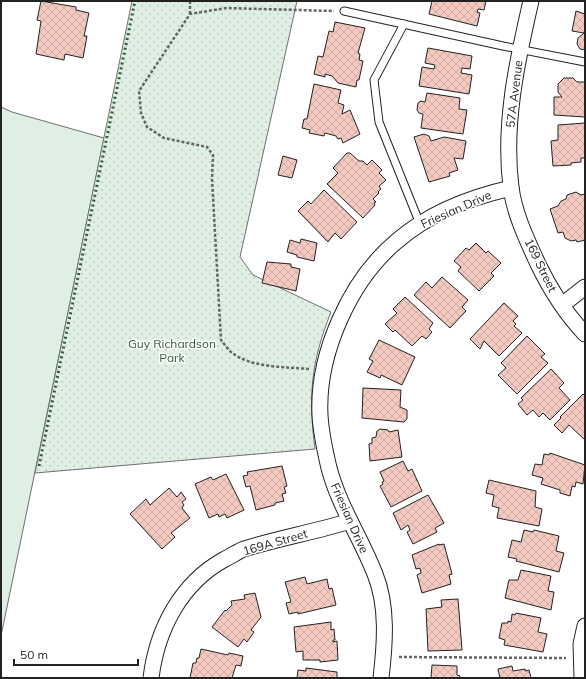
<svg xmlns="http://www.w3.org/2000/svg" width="586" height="679" viewBox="0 0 586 679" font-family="Mulish,sans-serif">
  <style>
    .grass { fill: #e0efe3; stroke: #6f6f6f }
    .park { fill: url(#park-dots); stroke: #6f6f6f }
    .building { fill: url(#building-cross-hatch); stroke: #222 }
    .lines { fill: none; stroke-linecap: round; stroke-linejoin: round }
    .lane-casing { stroke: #222; stroke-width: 9 }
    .street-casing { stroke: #222; stroke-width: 17 }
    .path { stroke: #646464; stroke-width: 2.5; stroke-dasharray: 3 2; stroke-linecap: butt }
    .lane { stroke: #fff; stroke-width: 7 }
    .street { stroke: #fff; stroke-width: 15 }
    .hedge { stroke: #2f5e38; stroke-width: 3; stroke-dasharray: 2 3; stroke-linecap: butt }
    .labels { text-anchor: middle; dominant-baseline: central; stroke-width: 3; stroke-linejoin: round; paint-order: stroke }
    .street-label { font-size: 12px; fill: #222; stroke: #fff }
    .park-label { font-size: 12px; fill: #2f5e38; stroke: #fff }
  </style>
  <defs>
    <pattern id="park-dots" width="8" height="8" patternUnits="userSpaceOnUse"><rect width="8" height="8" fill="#e0efe3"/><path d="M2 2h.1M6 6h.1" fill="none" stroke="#c0cdc2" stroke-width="1.8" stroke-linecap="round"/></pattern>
    <pattern id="building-cross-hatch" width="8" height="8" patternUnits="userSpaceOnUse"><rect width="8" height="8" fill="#f3c9c0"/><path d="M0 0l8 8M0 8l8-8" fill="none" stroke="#d0aca5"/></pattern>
  </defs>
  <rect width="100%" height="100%" fill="#fff"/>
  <!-- grass -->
  <polygon class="grass" points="1,107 12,112 104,138 1,636"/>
  <!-- park -->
  <path class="park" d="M 132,1 L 297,1 L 240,257 L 253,275 L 331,312 C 311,362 308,396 315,449 L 35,473 Z"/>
  <!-- building -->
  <g class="building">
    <polygon points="41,1 76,7 76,10 89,13 84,36 87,36 83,58 65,54 64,60 36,54 41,21 37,20"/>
    <polygon points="432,1 486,1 484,10 478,9 477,12 480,13 477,26 429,14"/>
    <polygon points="576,11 585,14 585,50 580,49 577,44 578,38 584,33 572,31"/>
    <polygon points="335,22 365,28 358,53 360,54 359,60 363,61 359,80 357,80 356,87 338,83 332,76 325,74 325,77 314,74 318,56 323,57 329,31 333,32"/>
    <polygon points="428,48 472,56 470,69 462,68 461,73 472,75 469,94 419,86 422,67 434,69 435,65 425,63"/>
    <polygon points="564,78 573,78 577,82 585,82 585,117 554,115 554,97 562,97 558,92 558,84"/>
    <polygon points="314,84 341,90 338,103 344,105 342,114 350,110 360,134 343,143 341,138 338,139 336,136 325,133 324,136 309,133 310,130 302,128 304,119 307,119"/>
    <polygon points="427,93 460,98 459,109 467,110 463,134 421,128 423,114 419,113 417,110 418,103 421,101 425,102"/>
    <polygon points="585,123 585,158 581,158 581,162 571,163 571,165 553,166 551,141 558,140 558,125"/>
    <polygon points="424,134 429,136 431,141 444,137 466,141 463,159 454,158 458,170 449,173 450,176 429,182 414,137"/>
    <polygon points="347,153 350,153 359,161 363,161 367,165 372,160 382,170 379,173 386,180 379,186 381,189 378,192 379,193 373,199 376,202 374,203 375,205 363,218 327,184 338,173 333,168"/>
    <polygon points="283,156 297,160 292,178 278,175"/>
    <polygon points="324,190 357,222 341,239 335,233 328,242 298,211 308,201 311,204"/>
    <polygon points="576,192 581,195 585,194 585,240 577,242 576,240 571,241 565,238 563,232 558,233 550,209 558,206 561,201 566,199 567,195"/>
    <polygon points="301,239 317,243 314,261 297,257 297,255 287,252 290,240 300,243"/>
    <polygon points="476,243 486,253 488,251 501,263 491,273 494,276 479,291 458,271 461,267 454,261 466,248 469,250"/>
    <polygon points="267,262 291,264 291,267 300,269 296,291 262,283"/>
    <polygon points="442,277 468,300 462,307 466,311 450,328 414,295 426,282 432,288"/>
    <polygon points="405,297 433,323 429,329 432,332 426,339 422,336 412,346 395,330 393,332 385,324 397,313 393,309"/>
    <polygon points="504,303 518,316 513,321 516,324 514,326 522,333 499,356 484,341 480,349 470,339"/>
    <polygon points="527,336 545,354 541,357 548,363 517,394 498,375 506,368 501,363"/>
    <polygon points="379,340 415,357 402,385 381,375 380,378 367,372 373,361 369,359"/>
    <polygon points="551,369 564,383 559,388 570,400 550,420 543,413 539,417 533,410 527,415 518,404 523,400 521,398"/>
    <polygon points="363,388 401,390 400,407 407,410 407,419 404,422 362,418"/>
    <polygon points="583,394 585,396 585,440 569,425 562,433 554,425 561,418 560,417"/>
    <polygon points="380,429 388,430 389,432 398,430 402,457 370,461 369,444 372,443 372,438 376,437 377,431"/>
    <polygon points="550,453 585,465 583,484 576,482 575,487 572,486 570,496 560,493 560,490 541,484 543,478 532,475 535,464 542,465 544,454 549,455"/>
    <polygon points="403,461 408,471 412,469 422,491 391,507 380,486 383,484 382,482 384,481 380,472"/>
    <polygon points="282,466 287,486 284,487 286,493 282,494 284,501 275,503 275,505 256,510 250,486 246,487 243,476 248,475 247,472"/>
    <polygon points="226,474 244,510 227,518 225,514 219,517 218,514 209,518 195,484 211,477 213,480"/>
    <polygon points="489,480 536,491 535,507 542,509 539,526 497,518 499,508 492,506 494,495 486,493"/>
    <polygon points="169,488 177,497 181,492 186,499 182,502 184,505 182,508 190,518 171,533 175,537 162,549 130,514 146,499 150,505"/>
    <polygon points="428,495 444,523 435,528 437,532 413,544 407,532 410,530 408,525 401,530 393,513"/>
    <polygon points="524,530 533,532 534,530 559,536 556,551 564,553 559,572 516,561 517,559 508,557 512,540 521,542"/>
    <polygon points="439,544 439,545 444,544 452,574 449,575 451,584 422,593 417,575 421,573 420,568 416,569 412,555"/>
    <polygon points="521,570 551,576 548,591 554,592 551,610 505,598 509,580 518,580"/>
    <polygon points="305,577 307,584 327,579 329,589 332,588 336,605 298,614 298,612 289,614 286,603 291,602 285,582"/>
    <polygon points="255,593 261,617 251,630 254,632 247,642 244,639 238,647 212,627 225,610 226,611 232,605 231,601 245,599 244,595"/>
    <polygon points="458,599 462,650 428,651 426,609 442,607 441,600"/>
    <polygon points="516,613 541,618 538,632 547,634 543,652 504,645 505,640 499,638 502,623 508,623 508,621 511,622 512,614 515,615"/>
    <polygon points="331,622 331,630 334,629 335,640 333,640 333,642 337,641 338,660 320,662 320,660 303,660 303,651 296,652 294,627"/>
    <polygon points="201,649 228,655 229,653 243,656 241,666 236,665 232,678 190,678 193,663 196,663 197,658 199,658"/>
    <polygon points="432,665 457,666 457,675 460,676 459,678 431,678"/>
    <polygon points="512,666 513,671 525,669 525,671 529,670 531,678 500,678 498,669"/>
    <polygon points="306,668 337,672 337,678 297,678 298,670 306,671"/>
  </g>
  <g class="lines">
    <defs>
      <g id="lane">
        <polyline points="344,11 503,46 585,62"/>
        <polyline points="404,24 374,80 379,122 420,224"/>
      </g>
      <g id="street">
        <path d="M 531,1 C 517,61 503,125 511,187 C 514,213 527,240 538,264 C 550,289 566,314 585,334"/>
        <polyline points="562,305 585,287"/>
        <polyline points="582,677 581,644 585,626"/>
        <path d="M 151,678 C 157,629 181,583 225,559 C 232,556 238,551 244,549 C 279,538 315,532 350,521"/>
        <path d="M 381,678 C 385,644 388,606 375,574 C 361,538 339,506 329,468 C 325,451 321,433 320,415 C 317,354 350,280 397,241 C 428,214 471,197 511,188"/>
      </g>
    </defs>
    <!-- lane casing -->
    <use href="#lane" class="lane-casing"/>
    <!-- street casing -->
    <use href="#street" class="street-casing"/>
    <!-- path -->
    <g class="path">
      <polyline points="190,1 190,14"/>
      <path d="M 309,369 C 287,367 250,368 231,352 C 228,349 224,344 221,340 L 212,179 L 213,155 L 207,147 L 164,138 L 147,127 L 141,113 L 139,91 L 190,14 L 226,8 L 334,11"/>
      <polyline points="399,657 566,658"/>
    </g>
    <!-- lane -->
    <use href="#lane" class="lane"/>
    <!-- street -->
    <use href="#street" class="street"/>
    <!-- hedge -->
    <polyline class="hedge" points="39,466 135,1"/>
  </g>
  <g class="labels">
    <!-- street labels -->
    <g class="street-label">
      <text transform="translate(514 94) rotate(-83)">57A Avenue</text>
      <text transform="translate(456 209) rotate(-24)">Friesian Drive</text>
      <text transform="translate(541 265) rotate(64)">169 Street</text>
      <text transform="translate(350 518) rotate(66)">Friesian Drive</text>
      <text transform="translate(275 542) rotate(-16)">169A Street</text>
    </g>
    <!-- park labels -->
    <g class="park-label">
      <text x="172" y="343">Guy Richardson<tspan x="172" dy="14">Park</tspan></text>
    </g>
  </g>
  <!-- border -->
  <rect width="586" height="679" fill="none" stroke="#222222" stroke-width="4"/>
  <!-- scale -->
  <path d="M14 659v6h124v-6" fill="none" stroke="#222222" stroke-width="2"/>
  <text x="20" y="659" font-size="12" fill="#222222" stroke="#ffffff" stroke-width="3" paint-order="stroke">50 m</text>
</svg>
